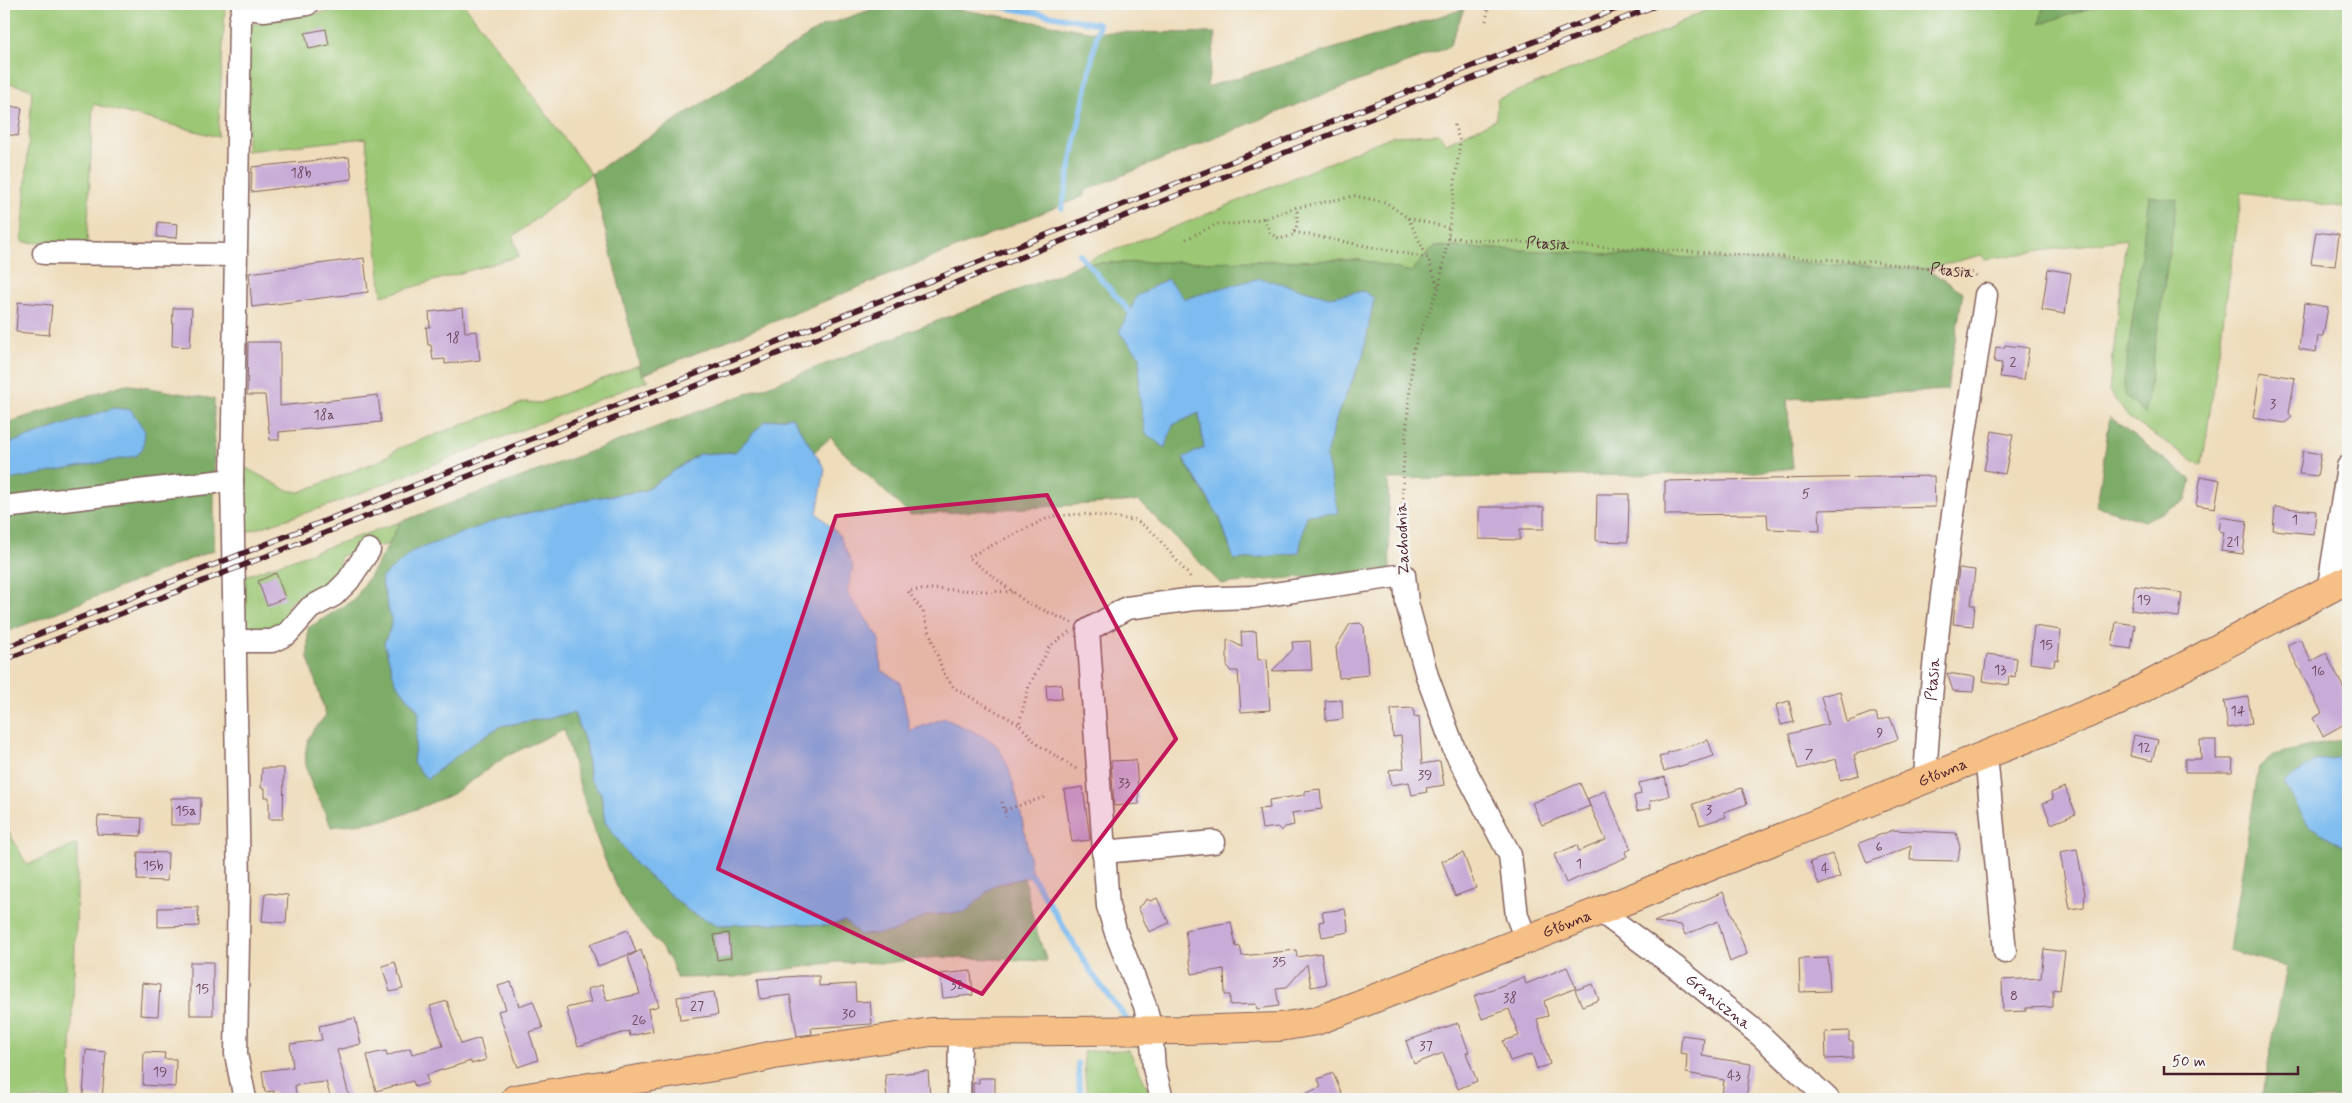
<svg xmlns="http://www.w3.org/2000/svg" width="2352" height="1103" viewBox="0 0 2352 1103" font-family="Mynerve,sans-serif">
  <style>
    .green { fill: #9cc876; stroke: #737450 }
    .forest { fill: #7dac67; stroke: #646649; fill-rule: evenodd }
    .water { fill: #7dbbf0; stroke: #646d8e }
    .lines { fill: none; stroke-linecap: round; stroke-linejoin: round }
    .stream { stroke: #7dbbf0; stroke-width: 5.5 }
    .building { fill: #c8abd7 }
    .minor-casing { stroke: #83615d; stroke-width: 25 }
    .major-casing { stroke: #83615d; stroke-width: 30 }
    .path { stroke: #83615d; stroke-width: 3; stroke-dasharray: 1 4; stroke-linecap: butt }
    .minor { stroke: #fff; stroke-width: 22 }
    .major { stroke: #f5bf86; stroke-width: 28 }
    .rail-casing { stroke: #4a1f2b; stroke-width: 5.5 }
    .rail { stroke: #f6f6f2; stroke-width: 4; stroke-dasharray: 11; stroke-linecap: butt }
    .marked { fill: #c2185b; fill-opacity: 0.2; stroke: #c2185b; stroke-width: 4; stroke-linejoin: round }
    .labels { text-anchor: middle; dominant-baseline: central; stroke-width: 5; stroke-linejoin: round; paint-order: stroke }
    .number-label { font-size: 14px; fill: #6a4256 }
    .street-label { font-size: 16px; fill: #4a1f2b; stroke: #f6f6f2 }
  </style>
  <rect width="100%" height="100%" fill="#f6f6f2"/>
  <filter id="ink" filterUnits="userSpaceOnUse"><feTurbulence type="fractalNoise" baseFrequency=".02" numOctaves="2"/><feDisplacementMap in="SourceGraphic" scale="10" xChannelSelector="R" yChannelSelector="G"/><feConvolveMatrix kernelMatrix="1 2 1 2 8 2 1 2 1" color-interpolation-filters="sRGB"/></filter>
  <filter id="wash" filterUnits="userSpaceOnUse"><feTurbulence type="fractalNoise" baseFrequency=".0096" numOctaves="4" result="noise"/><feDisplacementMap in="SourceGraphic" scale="20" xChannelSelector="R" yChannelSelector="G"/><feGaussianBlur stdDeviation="1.12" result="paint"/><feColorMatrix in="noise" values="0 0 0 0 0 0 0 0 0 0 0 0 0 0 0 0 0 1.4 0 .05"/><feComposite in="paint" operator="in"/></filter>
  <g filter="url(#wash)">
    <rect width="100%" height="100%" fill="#eedcba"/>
    <!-- green -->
    <g class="green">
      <polygon points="4,4 224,4 225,7 218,137 93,104 87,245 22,242 32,89 4,82"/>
      <polygon points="374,4 464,4 591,174 513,237 519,256 382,296 366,138 247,151 248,25"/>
      <polygon points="1718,4 2348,4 2348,208 2242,192 2202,466 2129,418 2109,391 2126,239 1985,259 1981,255 1927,269 1434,246 1411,272 1362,260 1080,263 1198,218 1392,136 1439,134 1446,143 1496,120 1497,99 1628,48"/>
      <polygon points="639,365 642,375 649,380 330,505 240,534 241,472 246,468 287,490 300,492 381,460 399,448 525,402 540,403"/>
      <path d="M 400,522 L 389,544 L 340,556 L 339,575 C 323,593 319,601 293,599 L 286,607 L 296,616 L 271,635 L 245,632 L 242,577 Z"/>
      <polygon points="4,823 27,865 77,844 77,897 69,1099 4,1099"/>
      <polygon points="1129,1050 1153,1099 1087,1099 1083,1051"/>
    </g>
    <!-- forest -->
    <g class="forest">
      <polygon points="888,4 951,8 1094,32 1216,33 1207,87 1464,9 1449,47 1296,105 1084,191 1084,196 642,375 591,174 823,26"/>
      <polygon points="2043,4 2103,4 2040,24"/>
      <polygon points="2149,196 2177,200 2145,414 2125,396 2124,382"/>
      <path d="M 1434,246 L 1927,269 L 1963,292 L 1947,390 L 1787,399 L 1793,468 L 1747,473 L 1388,479 L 1390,569 L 1221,584 L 1139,501 L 910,515 L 841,450 L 831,437 L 814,452 L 792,417 L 765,421 L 735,452 L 699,454 L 644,491 L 594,498 L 565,506 L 381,578 L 392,624 L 395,681 L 419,712 L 413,763 L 476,741 L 501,726 L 574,713 L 585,742 L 590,779 L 601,792 L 605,822 L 636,865 L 690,912 L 719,925 L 792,923 L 826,926 L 845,921 L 861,935 L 893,932 L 928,915 L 966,912 L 994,885 L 1024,878 L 1035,927 L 1047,961 L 938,957 L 885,963 L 836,962 L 735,977 L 676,978 C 673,951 641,930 627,906 C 596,850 581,790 564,729 L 505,757 L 453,794 L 392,819 L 331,827 C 321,796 298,775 308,740 C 311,731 321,722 326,715 L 308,658 L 308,628 L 355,599 L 385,551 L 400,522 L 789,378 L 1062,273 L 1080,263 L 1362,260 L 1411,272 ZM 1221,288 L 1299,289 L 1330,297 L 1363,291 L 1363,356 L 1338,413 L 1306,515 L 1234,559 L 1220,518 L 1183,459 L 1204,448 L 1199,413 L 1173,425 L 1139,393 L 1140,356 L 1119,332 L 1137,296 L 1185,299 Z"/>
      <polygon points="125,384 214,399 214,550 4,633 4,424"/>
      <polygon points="2110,417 2191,480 2186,501 2144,521 2097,506"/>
      <polygon points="2348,737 2348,1099 2261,1099 2287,967 2229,950 2259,767 2273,755"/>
    </g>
    <!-- water -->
    <g class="water">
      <polygon points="1260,278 1330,297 1363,291 1374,298 1363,356 1338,413 1326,455 1338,513 1306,515 1299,553 1234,560 1220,518 1183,458 1204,448 1199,413 1173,425 1165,448 1145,433 1139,393 1140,356 1119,332 1137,296 1167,279 1185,299 1221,288"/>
      <polygon points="114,408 131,410 145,431 143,448 136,456 4,481 4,445"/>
      <path d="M 792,417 L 825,469 L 817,513 L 839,535 L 853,566 L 847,593 L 879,637 L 881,670 L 900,682 L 910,731 L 944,718 C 956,724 986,736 995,744 C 1014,761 1028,849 1032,876 L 994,885 L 966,912 L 928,915 L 893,932 L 860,935 L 845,921 L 826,926 L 792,923 L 718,925 L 690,912 L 636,865 L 605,822 L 601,793 L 590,779 L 585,742 L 574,713 L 501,726 L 476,741 L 427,779 L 413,763 L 419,712 L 395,681 L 384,643 L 392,624 L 381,578 L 413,551 L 497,520 L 594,498 L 644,491 L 699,454 L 735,452 L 765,421 Z"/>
      <polygon points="2348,756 2348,846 2346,847 2309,826 2284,783 2315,761"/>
    </g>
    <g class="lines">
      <!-- stream -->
      <g class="stream">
        <polyline points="986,4 1099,24 1062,208"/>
        <polyline points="1079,254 1129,311"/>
        <polyline points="1032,876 1093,975 1128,1021"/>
        <polyline points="1078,1063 1080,1099"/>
        <polyline points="1170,1092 1177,1099"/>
      </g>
    </g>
    <g id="blocks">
      <!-- building -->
      <g class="building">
        <polygon points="326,29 329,45 309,49 305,33"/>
        <polygon points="4,105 22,108 18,136 4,134"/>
        <polygon points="349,157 352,179 251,192 252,167"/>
        <polygon points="158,222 178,224 177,238 157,237"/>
        <polygon points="2316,232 2339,235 2335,266 2311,263"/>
        <polygon points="364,258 368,292 252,307 249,273"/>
        <polygon points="2048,269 2071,273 2065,314 2042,310"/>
        <polygon points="18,302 52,305 49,335 16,332"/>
        <polygon points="2304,303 2328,307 2323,336 2318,336 2316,352 2299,349"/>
        <polygon points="173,308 192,308 190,347 172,346"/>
        <polygon points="463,308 465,332 477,331 480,360 445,364 445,359 433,360 431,345 428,345 426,327 430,327 429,312"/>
        <polygon points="248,342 280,342 280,406 378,395 381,422 279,432 279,440 270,440 265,395 247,395"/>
        <polygon points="2005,345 2029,348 2024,380 2000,377 2002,363 1994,362 1996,347 2004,348"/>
        <polygon points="2260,372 2295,378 2289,413 2292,417 2285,423 2253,418"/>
        <polygon points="1992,431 2013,435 2005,474 1984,470"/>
        <polygon points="2303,451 2321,454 2317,476 2299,474"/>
        <polygon points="1934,476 1935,507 1819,510 1820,531 1768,529 1767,514 1665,515 1665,481"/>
        <polygon points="2201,476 2220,480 2215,508 2196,505"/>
        <polygon points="1597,494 1629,494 1628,542 1596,541"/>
        <polygon points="1479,507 1544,507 1544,529 1520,529 1520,540 1479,539"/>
        <polygon points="2275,507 2316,511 2314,534 2273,530"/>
        <polygon points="2221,517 2247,521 2243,554 2221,551 2224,532 2219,531"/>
        <polygon points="1959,568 1975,570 1971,605 1975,605 1973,626 1953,624"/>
        <polygon points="276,573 285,598 267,605 258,581"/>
        <polygon points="2135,586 2182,593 2179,617 2131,610"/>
        <polygon points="2116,622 2135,625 2131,649 2112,646"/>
        <polygon points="1360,623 1364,627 1368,675 1339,678 1336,647 1350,624"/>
        <polygon points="2034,626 2061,630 2058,660 2055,659 2054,666 2030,663"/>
        <polygon points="1256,631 1258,660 1267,659 1270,710 1241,712 1238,671 1230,671 1227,665 1227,639 1242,647 1241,632"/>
        <polygon points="2300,639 2311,661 2326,653 2348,697 2348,722 2323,736 2313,718 2322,713 2287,645"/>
        <polygon points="1310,641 1312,670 1272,671 1293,649 1292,642"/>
        <polygon points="1987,654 2017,658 2015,677 2009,676 2008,685 1983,681"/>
        <polygon points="1947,673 1975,677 1973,692 1953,691"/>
        <polygon points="1061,684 1062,699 1047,700 1046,685"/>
        <polygon points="1840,691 1847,722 1870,713 1876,713 1878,721 1890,717 1898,739 1854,755 1859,775 1840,780 1836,759 1798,769 1789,734 1828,724 1821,696"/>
        <polygon points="2248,697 2252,724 2228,728 2224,701"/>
        <polygon points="1342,700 1343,719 1326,721 1325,701"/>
        <polygon points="1789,701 1794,722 1781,725 1776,705"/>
        <polygon points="1414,708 1414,717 1419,716 1422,764 1440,761 1444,785 1426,788 1427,792 1412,795 1409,782 1391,785 1389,770 1404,768 1401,736 1393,737 1391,709"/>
        <polygon points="2134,735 2158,740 2152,761 2130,756"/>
        <polygon points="1708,740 1714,756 1664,771 1659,757 1667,755 1667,753"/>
        <polygon points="2200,740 2216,740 2216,759 2233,759 2232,772 2185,772 2185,759 2201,759"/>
        <polygon points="1136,760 1139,804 1114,806 1111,761"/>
        <polygon points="262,768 284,768 283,819 269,819 269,797 265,797 265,788 261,788"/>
        <polygon points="1665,777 1669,796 1650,801 1651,808 1637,811 1634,796 1641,794 1639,783"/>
        <polygon points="1580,783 1590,806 1542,825 1532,803"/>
        <polygon points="1083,787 1090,840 1072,842 1064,790"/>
        <polygon points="2065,787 2076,814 2051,824 2043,803 2053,799 2051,793"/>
        <polygon points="1742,788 1747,804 1724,812 1726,817 1700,825 1693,804"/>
        <polygon points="1320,789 1322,809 1292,813 1294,825 1285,827 1282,831 1277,827 1262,829 1259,809 1270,808 1269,800 1305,795 1305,791"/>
        <polygon points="1605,791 1631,849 1625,852 1627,857 1566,883 1554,855 1577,845 1579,851 1606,840 1587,799"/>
        <polygon points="171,798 201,798 200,825 171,825"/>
        <polygon points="98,816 142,818 141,836 97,834"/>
        <polygon points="1893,830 1956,833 1960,847 1958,861 1910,860 1911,846 1867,863 1859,843"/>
        <polygon points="2077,849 2085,894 2084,907 2070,909 2060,852"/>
        <polygon points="138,852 168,853 167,881 137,880"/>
        <polygon points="1463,853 1476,888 1455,896 1442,861"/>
        <polygon points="1832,854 1840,877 1819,885 1810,862"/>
        <polygon points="1723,892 1747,954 1730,962 1718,921 1685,935 1681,925 1654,922"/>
        <polygon points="265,893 288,895 286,923 262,921"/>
        <polygon points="1157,898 1169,923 1149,932 1138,907 1143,904 1146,899 1151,901"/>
        <polygon points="198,907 199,926 158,927 158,908"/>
        <polygon points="1345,909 1349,932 1322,937 1319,922 1324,921 1322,912"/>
        <polygon points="1231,922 1236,947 1240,946 1242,956 1296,950 1297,957 1321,953 1326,984 1311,987 1307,964 1287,987 1276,988 1279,1006 1257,1009 1256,1004 1230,1005 1230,995 1225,995 1224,969 1192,974 1185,930"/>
        <polygon points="628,930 636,952 598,966 590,944"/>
        <polygon points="729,933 731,958 717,960 714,935"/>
        <polygon points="2044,949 2065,952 2060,990 2053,989 2053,1007 2026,1008 2026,1011 2003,1012 2002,980 2041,978"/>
        <polygon points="641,950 659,1006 648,1009 653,1031 630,1036 629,1031 578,1046 566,1008 591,1002 587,989 602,985 607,1001 640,994 628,957"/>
        <polygon points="1828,958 1830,991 1800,992 1799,959"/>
        <rect x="190" y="962" width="23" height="53"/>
        <polygon points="395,962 403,989 390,992 382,966"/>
        <polygon points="1567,967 1576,988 1544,1001 1548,1016 1537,1019 1550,1064 1537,1069 1532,1054 1510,1061 1503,1041 1519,1036 1509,1009 1482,1019 1474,996 1524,977 1526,984"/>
        <polygon points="971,971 973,995 943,998 940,974"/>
        <polygon points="799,976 819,976 819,986 855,984 856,1002 870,1001 872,1024 811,1028 812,1034 797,1036 790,995 760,999 758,979"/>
        <polygon points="511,982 519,1006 533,1001 543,1028 529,1032 538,1060 518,1067 498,1011 506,1009 498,986"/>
        <polygon points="142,983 160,985 158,1016 140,1015"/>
        <polygon points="1593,984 1599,1000 1582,1006 1575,990"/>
        <polygon points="714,992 718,1015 680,1020 677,997"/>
        <polygon points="447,1001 461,1044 480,1038 486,1060 471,1064 471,1061 426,1075 428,1083 415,1087 413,1081 376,1091 367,1055 386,1051 387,1056 410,1048 412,1054 443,1046 430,1006"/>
        <polygon points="355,1018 361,1044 337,1050 350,1099 331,1099 326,1082 295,1085 296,1096 275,1098 274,1091 265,1092 262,1071 293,1067 290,1044 322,1040 319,1026"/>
        <polygon points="1458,1023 1469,1052 1466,1053 1477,1081 1458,1089 1443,1053 1414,1064 1406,1041"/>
        <polygon points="1849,1031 1849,1041 1853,1041 1853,1058 1826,1059 1825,1032"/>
        <polygon points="1682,1035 1704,1038 1702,1056 1751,1064 1746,1099 1722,1096 1724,1080 1686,1073 1687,1054 1680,1053"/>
        <polygon points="86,1050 106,1052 102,1098 83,1096"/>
        <polygon points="144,1052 165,1053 164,1059 176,1059 175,1087 143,1085"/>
        <polygon points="928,1071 930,1097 887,1099 885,1075"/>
        <polygon points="1333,1073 1344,1099 1293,1099 1321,1087 1318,1079"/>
        <polygon points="979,1078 995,1078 995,1099 973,1099 973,1083 979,1083"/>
      </g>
    </g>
  </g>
  <g filter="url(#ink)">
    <use href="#blocks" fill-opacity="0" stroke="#83615d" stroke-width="1"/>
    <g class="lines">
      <defs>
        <g id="minor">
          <polyline points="243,8 264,10 307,4"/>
          <polyline points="44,253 235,255"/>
          <polyline points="232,480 240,21 244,4"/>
          <polyline points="4,507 232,480 239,887 236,1054 245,1099"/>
          <polyline points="2332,587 2330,579 2348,467"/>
          <polyline points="234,641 272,641 287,634 310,608 334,595 348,581 369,550"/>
          <polyline points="1986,755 2005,952"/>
          <path id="s2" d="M 1925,779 C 1934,616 1962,455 1986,295"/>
          <polyline points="1103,852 1214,842"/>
          <path id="s3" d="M 1600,911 L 1678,969 L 1760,1035 L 1828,1099"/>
          <polyline points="959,1099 960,1032"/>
          <polyline points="1162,1099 1154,1068 1151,1030 1145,1006 1116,933 1108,906 1088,630 1127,608 1194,599 1252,597 1404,575 1407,603 1427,676 1454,749 1510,855 1517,916 1526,939"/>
        </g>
        <g id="major">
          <path id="s4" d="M 515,1099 L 732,1064 L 774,1055 L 931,1032 L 1185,1030 L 1280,1027 L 1316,1021 L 1600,911 L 2119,701 L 2348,579"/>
        </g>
      </defs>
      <!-- minor casing -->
      <use href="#minor" class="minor-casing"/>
      <!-- major casing -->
      <use href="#major" class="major-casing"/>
      <!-- path -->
      <g class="path">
        <polyline points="1486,21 1489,4"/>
        <polyline points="1264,218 1271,234 1280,239 1293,235 1297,225 1297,212 1294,208"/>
        <polyline points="1408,218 1427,257"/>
        <polyline points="1294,232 1428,258 1438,287"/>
        <path id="s1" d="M 1448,238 L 1872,262 L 1974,273 L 1978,279"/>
        <polyline points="1186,239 1217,224 1236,224 1269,217 1294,208 1355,196 1385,202 1408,218 1449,228"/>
        <polyline points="1403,558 1403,471 1413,350 1439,287 1448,238 1460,142 1454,124"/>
        <polyline points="1012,592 932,589 908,591 923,612 943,672 954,688 1019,724"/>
        <polyline points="1072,623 1026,602 968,557 1052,516 1083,514 1136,520 1153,532 1192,579"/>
        <polyline points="1069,632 1050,646 1029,686 1019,724 1037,744 1078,770"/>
        <polyline points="1002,802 1006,817"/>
        <polyline points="1005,810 1045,797"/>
      </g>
      <!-- minor -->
      <use href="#minor" class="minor"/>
      <!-- major -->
      <use href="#major" class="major"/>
      <defs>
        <g id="rail">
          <polyline points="4,648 1629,4"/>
          <polyline points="4,660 1660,4"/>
        </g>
      </defs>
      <!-- rail casing -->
      <use href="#rail" class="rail-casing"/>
      <!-- rail -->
      <use href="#rail" class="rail"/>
    </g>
  </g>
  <!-- marked area -->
  <path class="marked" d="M 1047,495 L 1176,739 L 982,994 L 718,869 L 836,516 Z"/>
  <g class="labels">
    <!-- number labels -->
    <g class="number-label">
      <text x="301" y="173">18b</text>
      <text x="453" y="338">18</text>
      <text x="2013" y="362">2</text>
      <text x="2273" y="404">3</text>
      <text x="324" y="415">18a</text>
      <text x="1806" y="494">5</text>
      <text x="2295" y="520">1</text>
      <text x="2233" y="542">21</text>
      <text x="2144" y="600">19</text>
      <text x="2046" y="645">15</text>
      <text x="2000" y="670">13</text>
      <text x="2318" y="671">16</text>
      <text x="2238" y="711">14</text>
      <text x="1880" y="733">9</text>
      <text x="2144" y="748">12</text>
      <text x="1809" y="754">7</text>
      <text x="1425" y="775">39</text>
      <text x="1124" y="783">33</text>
      <text x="1709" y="810">3</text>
      <text x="186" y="811">15a</text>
      <text x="1879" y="847">6</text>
      <text x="1579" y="864">1</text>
      <text x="153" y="866">15b</text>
      <text x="1825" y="869">4</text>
      <text x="1279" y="962">35</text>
      <text x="957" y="985">32</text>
      <text x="202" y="989">15</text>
      <text x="2014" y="996">8</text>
      <text x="1510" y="998">38</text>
      <text x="697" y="1006">27</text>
      <text x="849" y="1014">30</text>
      <text x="639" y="1020">26</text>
      <text x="1426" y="1046">37</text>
      <text x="160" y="1072">19</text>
      <text x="1734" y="1076">43</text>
    </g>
    <!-- street labels -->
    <g class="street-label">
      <text stroke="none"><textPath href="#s1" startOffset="100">Ptasia</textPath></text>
      <text stroke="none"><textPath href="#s1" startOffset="505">Ptasia</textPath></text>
      <text transform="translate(1403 539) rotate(-92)">Zachodnia</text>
      <text stroke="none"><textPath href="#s2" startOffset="100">Ptasia</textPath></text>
      <text stroke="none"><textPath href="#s4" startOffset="1481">Główna</textPath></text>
      <text stroke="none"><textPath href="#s4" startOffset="1076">Główna</textPath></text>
      <text stroke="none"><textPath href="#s3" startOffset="149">Graniczna</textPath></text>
    </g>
  </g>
  <!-- margin -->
  <rect width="2352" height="1103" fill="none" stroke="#f6f6f2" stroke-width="20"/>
  <!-- scale -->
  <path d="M2164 1066v8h134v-8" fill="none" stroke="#4a1f2b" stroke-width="2.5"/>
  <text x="2172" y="1066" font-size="15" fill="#4a1f2b" stroke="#f6f6f2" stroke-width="4" paint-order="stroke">50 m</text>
</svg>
